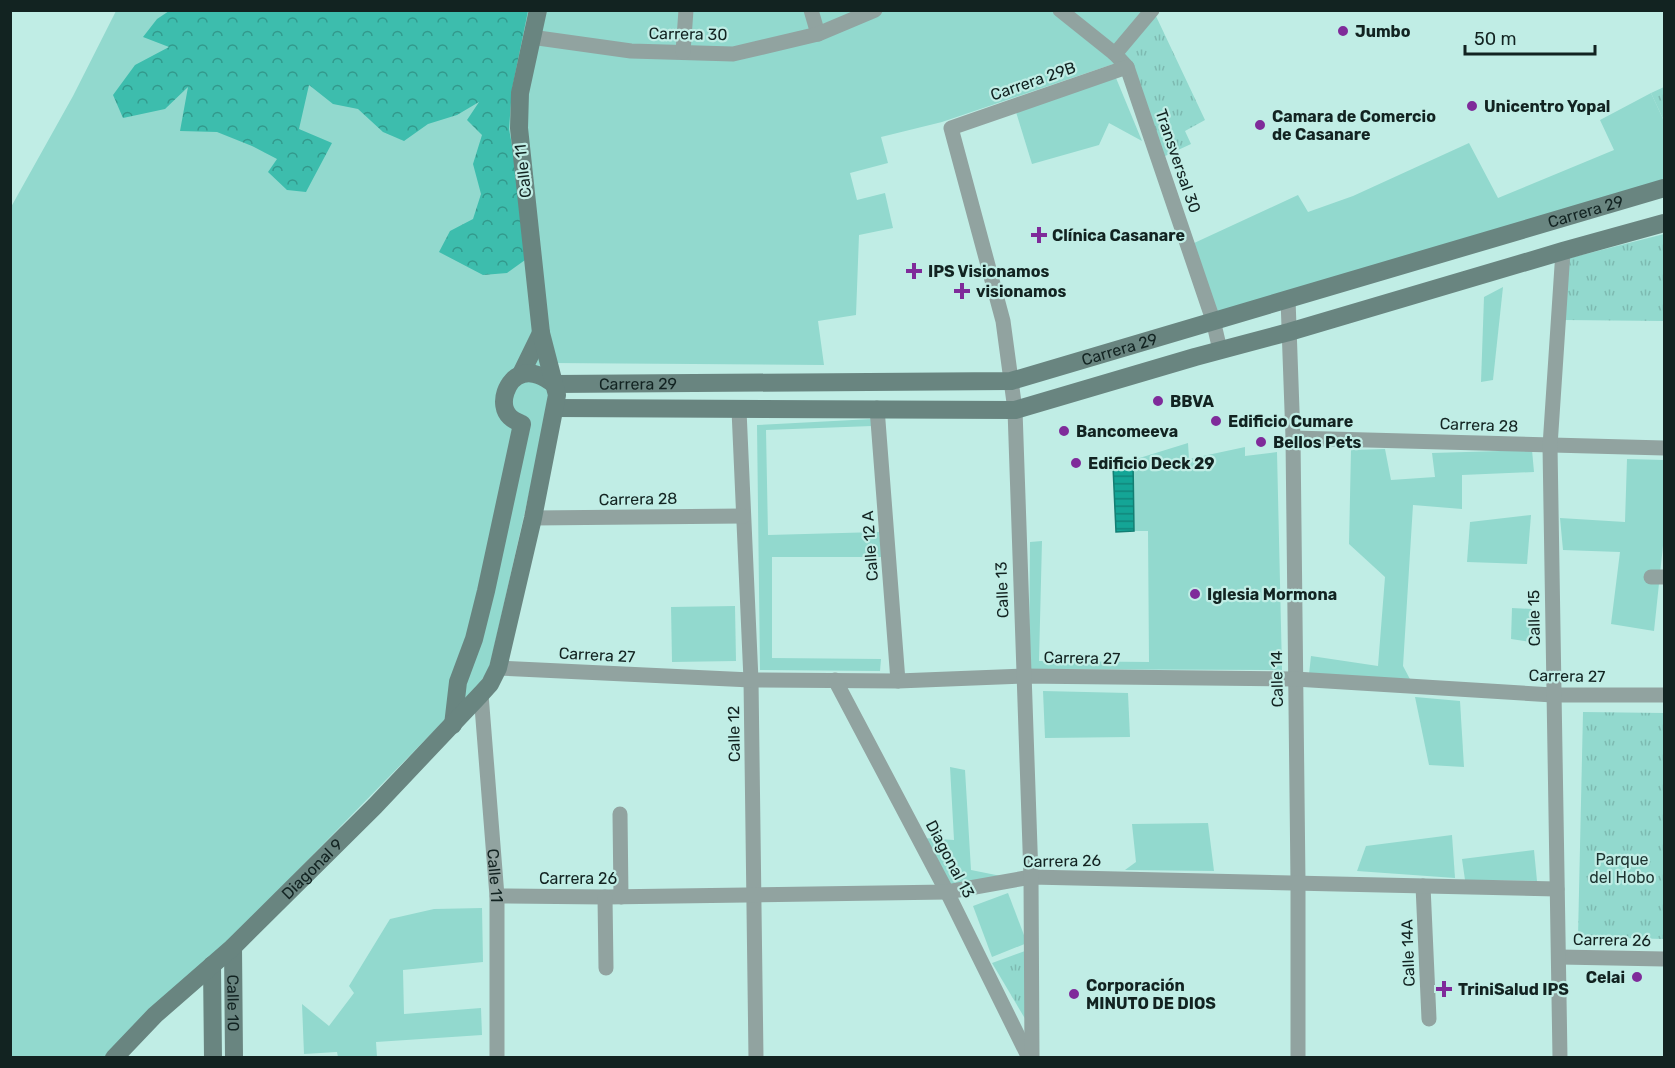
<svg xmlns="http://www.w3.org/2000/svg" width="1675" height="1068" viewBox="0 0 1675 1068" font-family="Rubik,sans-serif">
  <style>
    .grass { fill: #92d9ce }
    .forest { fill: url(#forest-crowns) }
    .park { fill: url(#park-tufts) }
    .water { fill: url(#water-rules); stroke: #137e73; stroke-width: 1.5 }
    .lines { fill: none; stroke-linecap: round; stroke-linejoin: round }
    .street { stroke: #91a3a0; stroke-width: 15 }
    .secondary { stroke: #698580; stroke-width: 18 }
    .poi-dot { fill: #7f2b9a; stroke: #c0ede5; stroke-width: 2 }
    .labels { text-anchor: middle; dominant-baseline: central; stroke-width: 4.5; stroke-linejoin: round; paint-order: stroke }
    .poi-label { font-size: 16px; font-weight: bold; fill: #122321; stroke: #c0ede5; text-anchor: start }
    .street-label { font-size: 16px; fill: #122321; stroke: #c0ede5 }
    .park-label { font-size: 16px; fill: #1d3330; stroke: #c0ede5 }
  </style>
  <defs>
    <pattern id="forest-crowns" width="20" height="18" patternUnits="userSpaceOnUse" patternTransform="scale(1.5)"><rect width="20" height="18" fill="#3dbdad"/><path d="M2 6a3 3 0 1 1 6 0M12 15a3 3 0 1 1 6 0" fill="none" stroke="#32998c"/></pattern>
    <pattern id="park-tufts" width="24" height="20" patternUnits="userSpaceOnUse" patternTransform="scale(1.5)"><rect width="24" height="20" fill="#92d9ce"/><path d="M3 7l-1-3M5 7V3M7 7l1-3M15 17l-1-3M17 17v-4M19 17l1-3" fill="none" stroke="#7dbab1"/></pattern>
    <pattern id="water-rules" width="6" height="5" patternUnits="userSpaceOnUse" patternTransform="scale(1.5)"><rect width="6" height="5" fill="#14a596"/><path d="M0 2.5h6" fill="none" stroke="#11867a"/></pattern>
  </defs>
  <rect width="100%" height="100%" fill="#c0ede5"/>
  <!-- grass -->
  <g class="grass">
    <polygon points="116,11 1158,11 1122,61 942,122 881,137 888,163 850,173 857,200 885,193 893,228 859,235 856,315 818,321 824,365 551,363 546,419 490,665 487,673 473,691 253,916 106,1057 11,1058 11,207 73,96"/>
    <polygon points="1116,78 1142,141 1109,123 1099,145 1032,164 1016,112"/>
    <polygon points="1651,93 1664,121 1664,181 1216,316 1192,244 1298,195 1308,212 1353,196 1469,143 1498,198 1614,150 1600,120"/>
    <polygon points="1503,287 1493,380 1481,382 1484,297"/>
    <polygon points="872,419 872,426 766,430 768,535 879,532 882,557 772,557 772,658 881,659 880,671 760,670 757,425"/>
    <polygon points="1188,443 1189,459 1245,447 1245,456 1277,452 1282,670 1029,669 1030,542 1042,541 1039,661 1149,662 1148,531 1134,531 1133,460"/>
    <polygon points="1385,449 1391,480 1435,477 1432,453 1532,450 1534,472 1462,475 1462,509 1413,505 1403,666 1412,683 1309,674 1311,656 1378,666 1385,577 1349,544 1351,450"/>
    <polygon points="1627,459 1664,460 1664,536 1654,631 1611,624 1620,552 1563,550 1560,518 1625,522"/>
    <polygon points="1531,515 1527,564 1467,562 1470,522"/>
    <polygon points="735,606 736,661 672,662 671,607"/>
    <polygon points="1512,608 1532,609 1531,642 1511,639"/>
    <polygon points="1043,691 1128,693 1130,737 1045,738"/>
    <polygon points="1415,697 1460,701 1464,767 1429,765"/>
    <polygon points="950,767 965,770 971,870 1006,877 947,886 923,838 954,840"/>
    <polygon points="1208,823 1214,871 1125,870 1136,862 1132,824"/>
    <polygon points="1452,835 1455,878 1357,871 1366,846"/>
    <polygon points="1534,850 1537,881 1465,880 1462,859"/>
    <polygon points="1008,893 1027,943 992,957 973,906"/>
    <polygon points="482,908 483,962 403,970 404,1014 481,1008 482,1035 376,1042 377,1057 338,1057 337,1052 304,1054 302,1004 329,1026 354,993 349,986 390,919 434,909"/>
  </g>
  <!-- forest -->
  <polygon class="forest" points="169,11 528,11 512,89 509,129 532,255 507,273 483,275 439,252 450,231 473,219 481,194 473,164 482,135 467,120 479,102 457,115 428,124 404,141 383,132 358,109 333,104 309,85 299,129 332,143 306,192 287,190 268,172 277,159 252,146 217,132 180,131 188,87 165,109 123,118 113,95 135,65 169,47 143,37 157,19"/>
  <!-- park -->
  <g class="park">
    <polygon points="1155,14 1205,120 1185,131 1191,144 1163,157 1121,53"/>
    <polygon points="1664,87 1664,121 1651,93"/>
    <polygon points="1664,234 1664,321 1564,320 1566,259"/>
    <polygon points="1583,712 1664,713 1664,939 1578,937"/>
    <polygon points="1025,951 1027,1022 992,963"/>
  </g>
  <!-- water -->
  <polygon class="water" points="1133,460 1134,531 1116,532 1113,466"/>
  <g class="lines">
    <!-- street -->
    <g class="street">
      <polyline points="811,10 818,34"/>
      <polyline points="1060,10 1115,54 1127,67 1213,320 1220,350"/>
      <polyline points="531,37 631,51 733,54 818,34 875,10"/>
      <polyline points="683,52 686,10"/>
      <polyline points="1115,54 1152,10"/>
      <polyline points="1288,299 1293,438 1298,882 1298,1058"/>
      <polyline points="877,408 898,681"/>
      <polyline points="739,410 751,680 756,1058"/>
      <polyline points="1293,438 1664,448"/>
      <polyline points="533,518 743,516"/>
      <polyline points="1651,577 1664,577"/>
      <polyline points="498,668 751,680 898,681 1022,676 1295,679 1553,695 1664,695"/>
      <polyline points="835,680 947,892 1029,1058"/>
      <path id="s1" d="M 481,694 L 497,896 L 497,1058"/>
      <polyline points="620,814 621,897"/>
      <polyline points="1423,886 1429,1019"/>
      <polyline points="497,896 605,897 947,892 1031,877 1557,889"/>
      <polyline points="605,897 606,968"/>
      <polyline points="1560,957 1664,959"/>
      <polyline points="1032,1058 1031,877 1015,410 1003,321 951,128 1127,67"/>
      <polyline points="1560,1058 1550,446 1563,251"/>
    </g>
    <!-- secondary -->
    <g class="secondary">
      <polyline points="521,374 541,333"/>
      <path id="s2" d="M 554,384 L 1011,381 L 1664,188"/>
      <polyline points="556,408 1015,410 1195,357 1289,332 1563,251 1664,223"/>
      <path d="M 453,725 L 458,682 L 474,639 L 486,591 L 522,424 C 518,422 513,420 510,417 C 497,404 507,378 523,374 C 535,371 545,378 554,384"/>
      <path id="s3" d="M 233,947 L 234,1058"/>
      <polyline points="212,965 213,1058"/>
      <path id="s4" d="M 114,1058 L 155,1015 L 233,947 L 375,806 L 481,694 L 490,684 L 498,668 L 533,518 L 557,395 L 541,333 L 519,128 L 520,93 L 538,10"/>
    </g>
  </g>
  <!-- markers -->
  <g class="poi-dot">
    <circle cx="1343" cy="31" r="6"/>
    <circle cx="1472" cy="106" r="6"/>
    <circle cx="1260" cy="125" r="6"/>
    <path d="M1036 226h6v6h6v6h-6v6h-6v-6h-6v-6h6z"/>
    <path d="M911 262h6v6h6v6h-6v6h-6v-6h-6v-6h6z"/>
    <path d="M959 282h6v6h6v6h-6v6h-6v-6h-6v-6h6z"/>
    <circle cx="1158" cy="401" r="6"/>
    <circle cx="1216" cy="421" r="6"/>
    <circle cx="1064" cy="431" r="6"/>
    <circle cx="1261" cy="442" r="6"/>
    <circle cx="1076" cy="463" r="6"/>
    <circle cx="1195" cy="594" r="6"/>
    <circle cx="1637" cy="977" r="6"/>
    <path d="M1441 980h6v6h6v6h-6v6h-6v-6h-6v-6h6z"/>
    <circle cx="1074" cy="994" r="6"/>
  </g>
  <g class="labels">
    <!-- poi labels -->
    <g class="poi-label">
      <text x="1355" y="31">Jumbo</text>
      <text x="1484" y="106">Unicentro Yopal</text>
      <text x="1272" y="116">Camara de Comercio<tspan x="1272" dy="18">de Casanare</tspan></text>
      <text x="1052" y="235">Clínica Casanare</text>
      <text x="928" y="271">IPS Visionamos</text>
      <text x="976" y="291">visionamos</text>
      <text x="1170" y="401">BBVA</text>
      <text x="1228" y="421">Edificio Cumare</text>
      <text x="1076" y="431">Bancomeeva</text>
      <text x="1273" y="442">Bellos Pets</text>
      <text x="1088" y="463">Edificio Deck 29</text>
      <text x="1207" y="594">Iglesia Mormona</text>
      <text x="1625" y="977" text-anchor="end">Celai</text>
      <text x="1086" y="985">Corporación<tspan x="1086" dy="18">MINUTO DE DIOS</tspan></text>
      <text x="1458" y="989">TriniSalud IPS</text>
    </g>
    <!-- street labels -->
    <g class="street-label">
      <text transform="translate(688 34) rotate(1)">Carrera 30</text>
      <text transform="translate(1033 81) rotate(-19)">Carrera 29B</text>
      <text transform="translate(1178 161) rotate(71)">Transversal 30</text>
      <text transform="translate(523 171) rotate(-96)">Calle 11</text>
      <text stroke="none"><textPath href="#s2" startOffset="1056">Carrera 29</textPath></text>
      <text stroke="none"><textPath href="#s2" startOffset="570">Carrera 29</textPath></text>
      <text stroke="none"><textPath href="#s2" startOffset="84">Carrera 29</textPath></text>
      <text transform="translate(1479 425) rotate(2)">Carrera 28</text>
      <text transform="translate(638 499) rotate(-1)">Carrera 28</text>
      <text transform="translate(870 546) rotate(-94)">Calle 12 A</text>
      <text transform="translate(1002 590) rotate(-92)">Calle 13</text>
      <text transform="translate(1534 618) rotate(-91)">Calle 15</text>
      <text transform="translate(597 655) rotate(3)">Carrera 27</text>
      <text transform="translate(1082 658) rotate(1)">Carrera 27</text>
      <text transform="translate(1567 676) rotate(1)">Carrera 27</text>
      <text transform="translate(1277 679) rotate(-91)">Calle 14</text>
      <text transform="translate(734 734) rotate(-91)">Calle 12</text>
      <text transform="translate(950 859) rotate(62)">Diagonal 13</text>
      <text transform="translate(1062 861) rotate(-1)">Carrera 26</text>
      <text stroke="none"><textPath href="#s4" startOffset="274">Diagonal 9</textPath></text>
      <text stroke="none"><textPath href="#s1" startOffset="182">Calle 11</textPath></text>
      <text x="578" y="878">Carrera 26</text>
      <text transform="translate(1612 940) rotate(1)">Carrera 26</text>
      <text transform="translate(1408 953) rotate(-92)">Calle 14A</text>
      <text stroke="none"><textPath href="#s3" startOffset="56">Calle 10</textPath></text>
    </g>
    <!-- park labels -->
    <g class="park-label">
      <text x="1622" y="859">Parque<tspan x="1622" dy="18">del Hobo</tspan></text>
    </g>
  </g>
  <!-- border -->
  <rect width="1675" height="1068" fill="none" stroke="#122321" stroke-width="24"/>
  <!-- scale -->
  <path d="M1465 45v9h130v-9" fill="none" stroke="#122321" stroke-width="3"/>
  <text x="1474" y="45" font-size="18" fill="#122321" stroke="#c0ede5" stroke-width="4.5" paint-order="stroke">50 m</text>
</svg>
